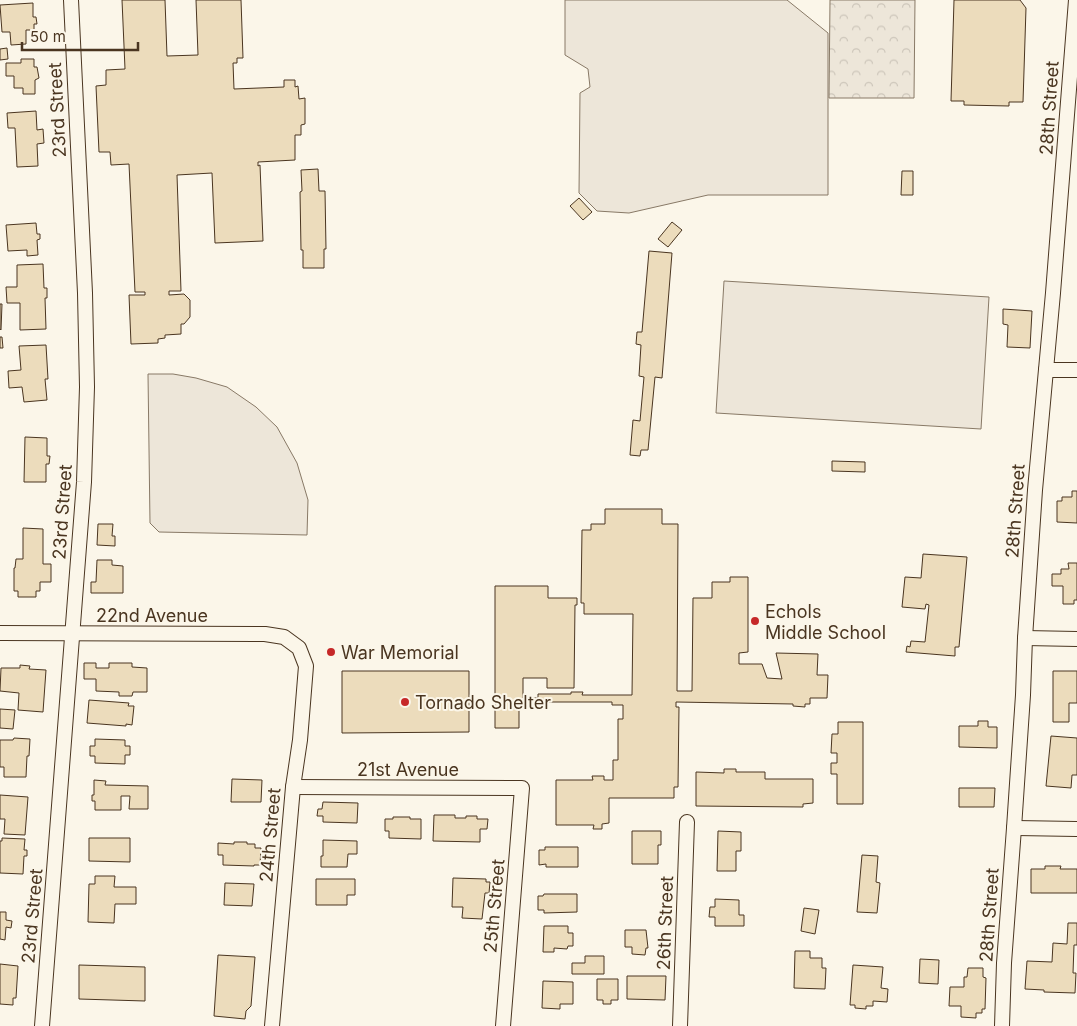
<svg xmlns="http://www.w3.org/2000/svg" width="1077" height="1026" viewBox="0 0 1077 1026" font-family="Inter,sans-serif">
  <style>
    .grass { fill: #ede6d9; stroke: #887966 }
    .forest { fill: url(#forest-crowns); stroke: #887966 }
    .building { fill: #ecdcbc; stroke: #4a3520 }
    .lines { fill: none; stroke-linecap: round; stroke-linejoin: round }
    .street-casing { stroke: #4a3520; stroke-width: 16 }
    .street { stroke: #fbf6e9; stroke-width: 14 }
    .poi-dot { fill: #c62828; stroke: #fbf6e9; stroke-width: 2 }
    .labels { text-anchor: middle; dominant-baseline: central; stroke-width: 4; stroke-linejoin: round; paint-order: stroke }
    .street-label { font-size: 18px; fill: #4a3520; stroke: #fbf6e9 }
    .poi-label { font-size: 18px; fill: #4a3520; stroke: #fbf6e9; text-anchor: start }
  </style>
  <defs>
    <pattern id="forest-crowns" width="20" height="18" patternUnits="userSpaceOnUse" patternTransform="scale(1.25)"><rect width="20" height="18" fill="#ede6d9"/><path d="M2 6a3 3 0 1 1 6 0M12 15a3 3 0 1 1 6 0" fill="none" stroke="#cdc6ba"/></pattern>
  </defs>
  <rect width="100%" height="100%" fill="#fbf6e9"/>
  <!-- grass -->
  <g class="grass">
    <polygon points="565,0 787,0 828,33 828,195 708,195 629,213 597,211 579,193 580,93 590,87 588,69 565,55"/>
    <polygon points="724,281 989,297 981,429 716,413"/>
    <polygon points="148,374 173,374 196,378 227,387 256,407 277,427 297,463 308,500 307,535 159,532 150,523"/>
  </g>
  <!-- forest -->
  <polygon class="forest" points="830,0 915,0 914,98 829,98"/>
  <!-- building -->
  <g class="building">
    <polygon points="122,0 165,0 167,56 198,55 196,0 241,0 243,58 237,58 237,63 233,63 234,89 284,87 284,80 295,80 295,87 298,86 299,99 305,98 305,124 301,125 301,135 295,135 295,160 258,162 258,166 260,165 263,241 215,243 212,173 177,175 181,291 169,291 169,295 184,294 190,300 190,317 184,324 181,324 181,334 165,335 165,338 158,339 158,343 131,344 129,295 145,295 145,292 135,292 129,164 111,165 110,152 99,152 96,86 106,85 106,70 125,69"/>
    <polygon points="954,0 1020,0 1026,8 1023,102 1009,102 1009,106 964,105 964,101 951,101"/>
    <polygon points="33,3 33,17 36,17 37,24 34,24 34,30 26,30 26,44 11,45 10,32 2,32 0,5"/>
    <polygon points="7,48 8,59 0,60 0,49"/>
    <polygon points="21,59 34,59 34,67 37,67 39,78 35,80 35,94 23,94 23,88 14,88 14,76 6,76 6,63 21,63"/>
    <polygon points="36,111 37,130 43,129 44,143 37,144 38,166 17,167 15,128 8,128 7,113"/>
    <polygon points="318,169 319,191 325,191 326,249 324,249 324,268 303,268 303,250 301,250 300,192 302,191 301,170"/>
    <polygon points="902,171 913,171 913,195 901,195"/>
    <polygon points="579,198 592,212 583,220 570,206"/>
    <polygon points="672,222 682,230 668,247 658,239"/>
    <polygon points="36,223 37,234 40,234 40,239 37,240 38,255 27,256 27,250 8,251 6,225"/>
    <polygon points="649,251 672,253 662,378 655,377 648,450 641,450 640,456 630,455 633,420 640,421 644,377 639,376 641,345 636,344 637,332 642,332"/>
    <polygon points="43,264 44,288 47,288 47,298 45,298 46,329 20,330 20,303 7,303 6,287 17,287 17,265"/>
    <polygon points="0,304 2,304 1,330 0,329"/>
    <polygon points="1003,309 1032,311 1030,348 1007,347 1008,325 1003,324"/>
    <polygon points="0,337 2,337 3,348 0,348"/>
    <polygon points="46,345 48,379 45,379 47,400 24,402 22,387 9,388 8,371 21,370 19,346"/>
    <polygon points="25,437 47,438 47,456 50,456 49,464 46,464 46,482 24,482"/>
    <polygon points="832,461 865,462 865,472 832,471"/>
    <polygon points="1072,491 1077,491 1077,523 1057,522 1057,501 1062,501 1062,497 1072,497"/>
    <polygon points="605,509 662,509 662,524 678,524 677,691 692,691 693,598 712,598 712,582 730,582 730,577 748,577 748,652 739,653 739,664 762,664 767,678 782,679 776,653 818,654 817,675 828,675 827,698 810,698 810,704 805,704 805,707 793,706 793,704 676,702 676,707 679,707 678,787 674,787 674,798 609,798 609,823 602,824 602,829 593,829 594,825 556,825 556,780 593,780 592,776 604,776 604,780 613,780 613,760 618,760 618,719 623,719 623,705 612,705 612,702 545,702 544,705 519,705 519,728 495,728 495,586 548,586 548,598 577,598 577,605 575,605 574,688 547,688 547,678 523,678 523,698 538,698 538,694 571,694 571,692 583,692 582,695 632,695 633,614 584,614 584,603 581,603 582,530 591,530 591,524 605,524"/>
    <polygon points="98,524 113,524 112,536 115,536 115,546 97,545"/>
    <polygon points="23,528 43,529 43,564 51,564 51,582 40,582 40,591 36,591 36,597 18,597 18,591 14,591 14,568 15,568 16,559 23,559"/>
    <polygon points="923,554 967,557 959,647 955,647 955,656 906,652 907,646 910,647 911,641 925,642 929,605 926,604 925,609 902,607 905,577 921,578"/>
    <polygon points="97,560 112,560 112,565 123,566 123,593 91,593 91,582 96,582"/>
    <polygon points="1068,563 1077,563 1077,600 1074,600 1074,604 1063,604 1063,586 1052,586 1052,574 1061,574 1061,569 1069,569"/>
    <polygon points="84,663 96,663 96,668 109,668 109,663 132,663 132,667 147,668 147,692 133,692 132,696 119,696 119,692 96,691 96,679 84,679"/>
    <polygon points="20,665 30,666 29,669 46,670 43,712 18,710 19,693 0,691 1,668 20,668"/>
    <polygon points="342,671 469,671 469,732 342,733"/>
    <polygon points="1053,671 1077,671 1077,703 1069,703 1069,722 1053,722"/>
    <polygon points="89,700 129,703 128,706 134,706 132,725 126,724 126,726 87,723"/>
    <polygon points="0,709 15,710 13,729 0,728"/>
    <polygon points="978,721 988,721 988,727 997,727 997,748 959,747 959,726 978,726"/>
    <polygon points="838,722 863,722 863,804 837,804 837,774 831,774 831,763 837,763 837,753 831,753 832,734 838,734"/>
    <polygon points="1051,736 1077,738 1077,775 1072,775 1071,788 1046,786"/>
    <polygon points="14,738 30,739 29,756 27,756 26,777 4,777 4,767 0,767 0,740 13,740"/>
    <polygon points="95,739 125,740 125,746 130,746 130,755 125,755 125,764 95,763 95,756 90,756 90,746 95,746"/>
    <polygon points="724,769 736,769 736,772 765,772 765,779 813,779 813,803 803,804 803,807 696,806 696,772 724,773"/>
    <polygon points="232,779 262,780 261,802 231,802"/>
    <polygon points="94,780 106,781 105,785 148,786 148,809 129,809 130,796 121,796 121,810 95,810 95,801 92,801 92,795 94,795"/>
    <polygon points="959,788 995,788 994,807 959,807"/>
    <polygon points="0,795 28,797 25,835 4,834 5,819 0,819"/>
    <polygon points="323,802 358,803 357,823 323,822 323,816 317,816 318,809 322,809"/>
    <polygon points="434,815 455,815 455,818 466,818 466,816 477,816 477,819 488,819 487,829 480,829 480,842 433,841"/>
    <polygon points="393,817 410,817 410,819 421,819 421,839 389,838 389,831 385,831 385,819 393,819"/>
    <polygon points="632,831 661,831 661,845 658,845 658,864 632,864"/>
    <polygon points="718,831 741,832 741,851 736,851 736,871 717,871"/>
    <polygon points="2,838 25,839 24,850 27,850 27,856 24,856 23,874 0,873 0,841 2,841"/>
    <polygon points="89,838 130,838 130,862 89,861"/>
    <polygon points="323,840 357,841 357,854 348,854 347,867 321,867 321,856 323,856"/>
    <polygon points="234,842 247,842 247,844 255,844 255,848 261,848 260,865 254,865 254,866 223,865 223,855 218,855 218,843 234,844"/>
    <polygon points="545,847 578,847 578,867 546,867 546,864 539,865 539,850 545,850"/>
    <polygon points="862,855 878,856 876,882 880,883 877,913 857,912"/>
    <polygon points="1045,866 1061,866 1060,869 1077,869 1077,893 1031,893 1031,869 1045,869"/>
    <polygon points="95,876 115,876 114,887 136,887 136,904 115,904 114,923 88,922 89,884 95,884"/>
    <polygon points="453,878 486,879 486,882 490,882 489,893 485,893 482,919 462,918 463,907 452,907"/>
    <polygon points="316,879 355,879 355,895 347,895 347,905 316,905"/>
    <polygon points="225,883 254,884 252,906 224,905"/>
    <polygon points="544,894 577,894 577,912 544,913 544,910 538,910 538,896 543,896"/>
    <polygon points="715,899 739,900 739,915 744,915 744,926 715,926 715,917 709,917 710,907 715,907"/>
    <polygon points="804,908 819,910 815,934 801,931"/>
    <polygon points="0,912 6,912 6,920 12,921 11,928 6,927 5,940 0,939"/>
    <polygon points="1068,923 1077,923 1077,945 1074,945 1073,973 1076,973 1075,993 1044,992 1044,990 1025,989 1027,961 1052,962 1053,943 1067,944"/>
    <polygon points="544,926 568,926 568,933 573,933 573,946 568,946 567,949 554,948 554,952 543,952"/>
    <polygon points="625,930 646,930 648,948 646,948 645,955 632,954 632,947 625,947"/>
    <polygon points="795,951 810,951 810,958 822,958 822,968 826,968 825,989 794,988"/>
    <polygon points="218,955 255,957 251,1006 246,1011 245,1019 214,1016"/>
    <polygon points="585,956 604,956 604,974 572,974 572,963 585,963"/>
    <polygon points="920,959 939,960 938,984 919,983"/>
    <polygon points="0,964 18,966 16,998 13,998 13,1005 0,1004"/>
    <polygon points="79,965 145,967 145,1001 79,999"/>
    <polygon points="853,965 883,967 881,988 888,989 887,1002 873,1001 873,1006 866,1006 866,1009 855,1008 855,1005 850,1005"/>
    <polygon points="968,968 983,968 983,977 986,978 985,1009 982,1009 982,1013 976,1013 976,1018 961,1017 961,1006 949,1006 950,987 964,987 964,977 967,977"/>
    <polygon points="627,976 666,976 665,1000 627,999"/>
    <polygon points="597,979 618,979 618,1000 611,1000 611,1004 603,1004 603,1000 597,1000"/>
    <polygon points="543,981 573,982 573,1004 560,1004 560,1009 542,1008"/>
  </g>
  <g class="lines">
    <defs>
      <g id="street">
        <polyline points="1046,370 1077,370"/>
        <polyline points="0,633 265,634 284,637 299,648 306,666 300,740 293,787 272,1026"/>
        <polyline points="1025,638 1077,639"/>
        <polyline points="293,787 522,788 503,1026"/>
        <polyline points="1014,828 1077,829"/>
        <polyline points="42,1026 84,482 87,387 85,293 71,0"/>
        <polyline points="680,1026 687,822"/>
        <polyline points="1002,1026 1004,963 1014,828 1023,695 1025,638 1035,490 1053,293 1076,0"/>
      </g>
    </defs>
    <!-- street casing -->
    <use href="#street" class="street-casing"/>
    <!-- street -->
    <use href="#street" class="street"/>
  </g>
  <!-- markers -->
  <g class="poi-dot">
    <circle cx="755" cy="621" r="5"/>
    <circle cx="331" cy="652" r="5"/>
    <circle cx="405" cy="702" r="5"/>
  </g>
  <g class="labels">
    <!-- street labels -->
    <g class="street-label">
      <text transform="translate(1049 108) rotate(-86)">28th Street</text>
      <text transform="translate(57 110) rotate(-93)">23rd Street</text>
      <text transform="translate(1015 511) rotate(-86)">28th Street</text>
      <text transform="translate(62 512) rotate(-86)">23rd Street</text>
      <text x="152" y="615">22nd Avenue</text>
      <text x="408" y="769">21st Avenue</text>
      <text transform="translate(270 835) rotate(-85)">24th Street</text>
      <text transform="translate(494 906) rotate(-85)">25th Street</text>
      <text transform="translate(989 915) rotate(-86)">28th Street</text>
      <text transform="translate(32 916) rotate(-85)">23rd Street</text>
      <text transform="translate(665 923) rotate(-88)">26th Street</text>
    </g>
    <!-- poi labels -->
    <g class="poi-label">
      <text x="765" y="611">Echols<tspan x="765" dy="21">Middle School</tspan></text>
      <text x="341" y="652">War Memorial</text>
      <text x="415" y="702">Tornado Shelter</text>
    </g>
  </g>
  <!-- scale -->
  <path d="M22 42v8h116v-8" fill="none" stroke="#4a3520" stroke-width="2.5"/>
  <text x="30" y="42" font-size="15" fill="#4a3520" stroke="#fbf6e9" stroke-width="4" paint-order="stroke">50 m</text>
</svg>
